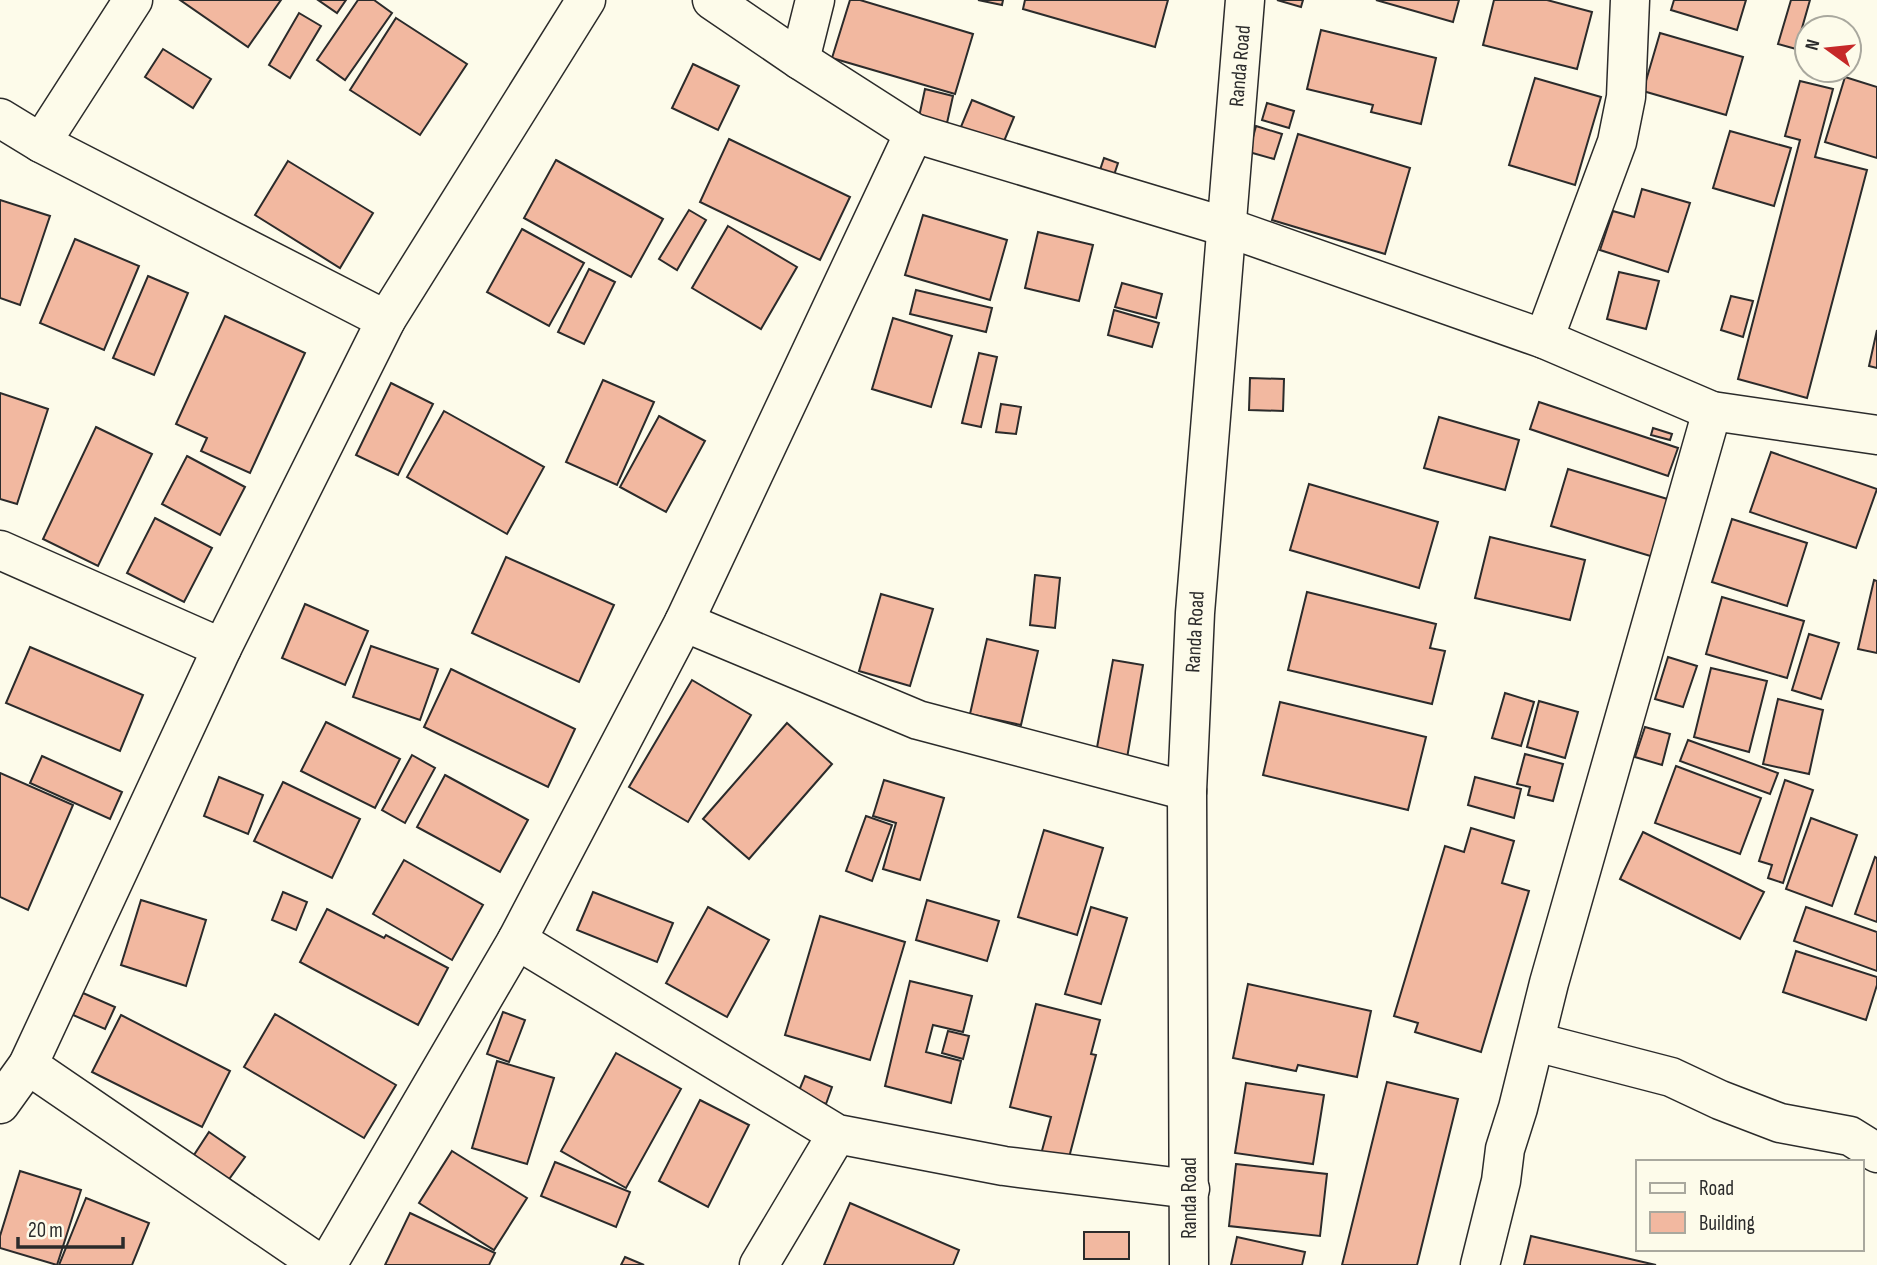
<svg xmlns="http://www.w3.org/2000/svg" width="1877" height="1265" viewBox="0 0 1877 1265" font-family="'Sofia Sans Condensed',sans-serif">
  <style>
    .building { fill: #f2b8a0; stroke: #2b2b2b; stroke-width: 2 }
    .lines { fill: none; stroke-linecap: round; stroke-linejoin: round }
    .minor-casing { stroke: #2b2b2b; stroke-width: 41 }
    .minor { stroke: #fdfbea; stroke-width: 38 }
    .labels { text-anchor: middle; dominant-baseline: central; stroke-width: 5; stroke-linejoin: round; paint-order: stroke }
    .street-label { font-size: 21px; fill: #2b2b2b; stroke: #fdfbea }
  </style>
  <rect width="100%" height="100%" fill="#fdfbea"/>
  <!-- building -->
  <g class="building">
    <polygon points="180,0 281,0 248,47"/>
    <polygon points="318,0 346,0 337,13"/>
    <polygon points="358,0 374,0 392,13 345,80 317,60"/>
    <polygon points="850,0 860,0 973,34 955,94 832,58"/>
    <polygon points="978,0 1003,0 1002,5"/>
    <polygon points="1025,0 1168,0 1155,47 1023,9"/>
    <polygon points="1277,0 1303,0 1301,7"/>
    <polygon points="1376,0 1459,0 1453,22"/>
    <polygon points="1494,0 1547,0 1592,12 1577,69 1483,45"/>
    <polygon points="1674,0 1746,0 1737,30 1671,10"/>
    <polygon points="1791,0 1810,0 1796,49 1778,44"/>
    <polygon points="299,13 321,26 290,78 269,65"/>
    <polygon points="396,18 467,64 420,135 350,90"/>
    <polygon points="1321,30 1436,58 1421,124 1371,112 1373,105 1307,89"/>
    <polygon points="1660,33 1743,57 1726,115 1643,91"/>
    <polygon points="163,49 211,79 193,108 145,77"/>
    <polygon points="693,64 739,86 718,130 672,108"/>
    <polygon points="1845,77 1877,87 1877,158 1825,142"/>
    <polygon points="1535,78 1601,97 1575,185 1509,165"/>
    <polygon points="1800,81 1833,89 1815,157 1867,170 1807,398 1738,379 1800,140 1785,136"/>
    <polygon points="925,89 953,96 947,123 919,117"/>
    <polygon points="972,100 1014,117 1000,151 958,134"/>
    <polygon points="1267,103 1294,111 1289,128 1262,120"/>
    <polygon points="1256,126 1282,134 1274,159 1249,152"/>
    <polygon points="1730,131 1791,148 1774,206 1713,188"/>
    <polygon points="1298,134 1410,168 1385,254 1272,220"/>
    <polygon points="729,139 850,197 820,260 700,202"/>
    <polygon points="1104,158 1118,163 1109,190 1095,185"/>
    <polygon points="556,160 663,219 631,277 524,218"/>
    <polygon points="288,161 373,213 340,268 255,215"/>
    <polygon points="1642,189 1690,203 1668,272 1600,250 1613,211 1634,217"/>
    <polygon points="0,200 50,216 20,305 0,298"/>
    <polygon points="689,210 706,220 677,270 659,259"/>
    <polygon points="923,215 1007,240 990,300 905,275"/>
    <polygon points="728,226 797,267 761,329 692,288"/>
    <polygon points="522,229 584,263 549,326 487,292"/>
    <polygon points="1038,232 1093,245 1079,301 1025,288"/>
    <polygon points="75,239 139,266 104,350 40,323"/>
    <polygon points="589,269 615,282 584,344 558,332"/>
    <polygon points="1619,272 1659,281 1646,329 1607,319"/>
    <polygon points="148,276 188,293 154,375 113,358"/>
    <polygon points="1122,283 1162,294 1156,318 1115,307"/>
    <polygon points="916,290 992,308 986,332 910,314"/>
    <polygon points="1731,296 1753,301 1743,337 1721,330"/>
    <polygon points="1114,310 1159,323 1152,347 1108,335"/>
    <polygon points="225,316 305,353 250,473 201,451 207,438 176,424"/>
    <polygon points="893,318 952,336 931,407 872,389"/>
    <polygon points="1877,330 1877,368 1869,366"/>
    <polygon points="979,353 997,357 981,427 962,423"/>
    <polygon points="1250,378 1284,379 1283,411 1249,410"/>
    <polygon points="603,380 654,402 617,485 566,462"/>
    <polygon points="391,383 433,404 398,475 356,455"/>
    <polygon points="0,393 48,409 17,504 0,499"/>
    <polygon points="1539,402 1678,448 1668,476 1530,429"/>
    <polygon points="1001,404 1021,407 1016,434 996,432"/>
    <polygon points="444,411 544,467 507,534 407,477"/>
    <polygon points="659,416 705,441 666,512 620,487"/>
    <polygon points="1439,417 1519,440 1505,490 1424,468"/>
    <polygon points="96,427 152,454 98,566 43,539"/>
    <polygon points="1653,428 1672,434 1670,440 1651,435"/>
    <polygon points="1771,452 1877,489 1856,548 1750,512"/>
    <polygon points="187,456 245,487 220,535 162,504"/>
    <polygon points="1568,469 1674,501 1657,558 1551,526"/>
    <polygon points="1309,484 1438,522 1419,588 1290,550"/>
    <polygon points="155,518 212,548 184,602 127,573"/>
    <polygon points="1732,519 1807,543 1787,606 1712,582"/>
    <polygon points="1490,537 1585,560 1570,620 1475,598"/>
    <polygon points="506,557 614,605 579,682 472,633"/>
    <polygon points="1035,575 1060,578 1055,628 1030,625"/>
    <polygon points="1874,580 1877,581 1877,653 1858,649"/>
    <polygon points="1307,592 1436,624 1430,648 1445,651 1432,704 1288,670"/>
    <polygon points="881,594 933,609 910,686 859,671"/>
    <polygon points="1722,597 1804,621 1787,678 1706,654"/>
    <polygon points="305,604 368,631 345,685 282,658"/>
    <polygon points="1809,634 1839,643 1821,699 1792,690"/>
    <polygon points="987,639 1038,651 1021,725 970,714"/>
    <polygon points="371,646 438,669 420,720 353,697"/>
    <polygon points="30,647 143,695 120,751 6,703"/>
    <polygon points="1668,657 1697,666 1683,707 1655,699"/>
    <polygon points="1113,660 1143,665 1127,758 1096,753"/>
    <polygon points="1711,668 1767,681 1749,752 1694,737"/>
    <polygon points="451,669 575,729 548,787 424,727"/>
    <polygon points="692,680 751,715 688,822 629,787"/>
    <polygon points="1505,693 1534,702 1521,746 1492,738"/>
    <polygon points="1778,699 1823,710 1809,774 1763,764"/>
    <polygon points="1539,701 1578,712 1565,758 1527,747"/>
    <polygon points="1280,702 1426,737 1408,810 1263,775"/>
    <polygon points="326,722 400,759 375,808 301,771"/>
    <polygon points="787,723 832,764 749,859 703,819"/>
    <polygon points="1645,727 1670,734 1662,765 1635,757"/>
    <polygon points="1688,740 1778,773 1770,794 1680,761"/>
    <polygon points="1525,754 1563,764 1553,801 1528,795 1530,787 1517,784"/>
    <polygon points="412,755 435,768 405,823 382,810"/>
    <polygon points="42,756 122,792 110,819 30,783"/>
    <polygon points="1676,766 1761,798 1740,854 1655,823"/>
    <polygon points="0,773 73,805 28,910 0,897"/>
    <polygon points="445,775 528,820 500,872 417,827"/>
    <polygon points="219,777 263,795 248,834 204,816"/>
    <polygon points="1475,777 1521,789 1514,818 1468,805"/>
    <polygon points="884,780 944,798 920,880 883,869 896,823 873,816"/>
    <polygon points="1785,780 1813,790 1783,883 1768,878 1772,865 1759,861"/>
    <polygon points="283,782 360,819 332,878 254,841"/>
    <polygon points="866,816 892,825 872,881 846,871"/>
    <polygon points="1811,818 1857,835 1832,906 1786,889"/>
    <polygon points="1471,828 1514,841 1502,883 1529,891 1481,1052 1415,1032 1418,1023 1394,1016 1445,846 1464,852"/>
    <polygon points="1044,830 1103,848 1077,935 1018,917"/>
    <polygon points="1643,832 1764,892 1740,939 1620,879"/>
    <polygon points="1875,857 1877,858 1877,922 1855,914"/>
    <polygon points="404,860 483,905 452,960 373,914"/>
    <polygon points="283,892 307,902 296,930 272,920"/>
    <polygon points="593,892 673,923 657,962 577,930"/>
    <polygon points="141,900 206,920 186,986 121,965"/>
    <polygon points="927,900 999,921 987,961 916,940"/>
    <polygon points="708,907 769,940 727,1017 666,983"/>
    <polygon points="1091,907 1127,918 1101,1004 1065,994"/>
    <polygon points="1806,907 1877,932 1877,971 1794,941"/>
    <polygon points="327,909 384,938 386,935 448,968 418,1025 300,962"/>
    <polygon points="820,916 905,942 870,1060 785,1035"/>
    <polygon points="1796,951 1877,977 1877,985 1866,1020 1783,992"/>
    <polygon points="910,981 972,996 963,1032 933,1025 926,1052 961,1061 951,1103 885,1086"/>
    <polygon points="1248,984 1371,1011 1357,1077 1298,1065 1296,1071 1233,1058"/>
    <polygon points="83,993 115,1007 105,1029 73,1015"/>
    <polygon points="1036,1004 1100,1020 1091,1054 1096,1055 1067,1165 1040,1158 1051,1117 1010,1107"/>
    <polygon points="503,1012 525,1020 509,1062 487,1054"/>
    <polygon points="275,1014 396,1085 364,1138 244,1067"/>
    <polygon points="121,1015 230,1071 202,1127 92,1072"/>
    <polygon points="948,1031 969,1036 963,1059 942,1053"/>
    <polygon points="616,1053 681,1089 626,1188 561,1151"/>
    <polygon points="497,1061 554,1078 527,1164 472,1148"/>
    <polygon points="805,1076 832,1087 826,1104 798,1093"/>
    <polygon points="1387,1082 1458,1099 1417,1265 1342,1265"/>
    <polygon points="1246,1083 1324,1095 1313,1164 1235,1153"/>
    <polygon points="700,1100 749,1125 708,1207 659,1181"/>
    <polygon points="209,1132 245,1157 227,1182 192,1158"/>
    <polygon points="452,1151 527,1198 494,1250 419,1203"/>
    <polygon points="555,1162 630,1192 616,1227 541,1196"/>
    <polygon points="1236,1164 1327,1174 1320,1236 1229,1226"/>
    <polygon points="20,1171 81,1190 57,1265 0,1248 0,1236"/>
    <polygon points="86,1198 149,1223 132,1265 59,1265"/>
    <polygon points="850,1203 959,1250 953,1265 824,1265"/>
    <polygon points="410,1213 495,1253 489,1265 385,1265"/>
    <rect x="1084" y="1232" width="45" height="27"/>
    <polygon points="1531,1236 1656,1265 1524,1265"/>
    <polygon points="1237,1237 1305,1252 1302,1265 1231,1265"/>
    <polygon points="625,1257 644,1265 621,1265"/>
  </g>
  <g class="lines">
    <defs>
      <g id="minor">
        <polyline points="712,0 800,60 914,133 1226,227 1544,339 1712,411 1877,435"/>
        <polyline points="800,60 815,0"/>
        <polyline points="0,118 41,143 386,320"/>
        <polyline points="41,143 133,0"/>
        <polyline points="1544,339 1617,142 1626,97 1630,0"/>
        <polyline points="0,550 222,648 386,320 586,0"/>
        <polyline points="684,622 918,720 1187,791"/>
        <polyline points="517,940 837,1134 1004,1166 1190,1189"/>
        <polyline points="1536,1042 1671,1077 1720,1100 1780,1123 1850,1136 1877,1153"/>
        <polyline points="28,1065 321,1265"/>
        <polyline points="0,1104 28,1065 222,648"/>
        <polyline points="327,1265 517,940 684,622 914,133"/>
        <polyline points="759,1265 837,1134"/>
        <polyline points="1189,1265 1187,791 1195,613 1245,0"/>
        <polyline points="1480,1265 1501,1181 1505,1149 1518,1108 1549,983 1712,411"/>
      </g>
    </defs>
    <!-- minor casing -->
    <use href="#minor" class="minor-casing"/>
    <!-- minor -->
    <use href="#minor" class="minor"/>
  </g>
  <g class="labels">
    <!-- street labels -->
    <g class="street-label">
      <text transform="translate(1240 66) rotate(-85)">Randa Road</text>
      <text transform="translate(1195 632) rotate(-87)">Randa Road</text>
      <text transform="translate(1189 1198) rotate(-90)">Randa Road</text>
    </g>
  </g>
  <!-- legend -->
  <rect x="1636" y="1160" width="228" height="91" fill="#fdfbea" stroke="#a9a89e" stroke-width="2"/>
  <rect x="1650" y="1183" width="35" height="10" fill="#fdfbea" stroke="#a9a89e" stroke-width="2"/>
  <text x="1699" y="1195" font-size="21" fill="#2b2b2b">Road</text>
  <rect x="1650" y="1212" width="35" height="21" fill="#f2b8a0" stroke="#a9a89e" stroke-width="2"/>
  <text x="1699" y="1230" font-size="21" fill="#2b2b2b">Building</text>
  <!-- north arrow -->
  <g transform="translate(1828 49) rotate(285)"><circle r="33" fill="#fdfbea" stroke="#a9a89e" stroke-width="2"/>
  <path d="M0-5L12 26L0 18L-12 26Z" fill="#c62828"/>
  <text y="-10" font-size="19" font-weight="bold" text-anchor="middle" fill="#2b2b2b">N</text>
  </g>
  <!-- scale -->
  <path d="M18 1237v10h105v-10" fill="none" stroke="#2b2b2b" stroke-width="3.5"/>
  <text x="28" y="1237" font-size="21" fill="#2b2b2b" stroke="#fdfbea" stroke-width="5" paint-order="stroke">20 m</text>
</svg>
